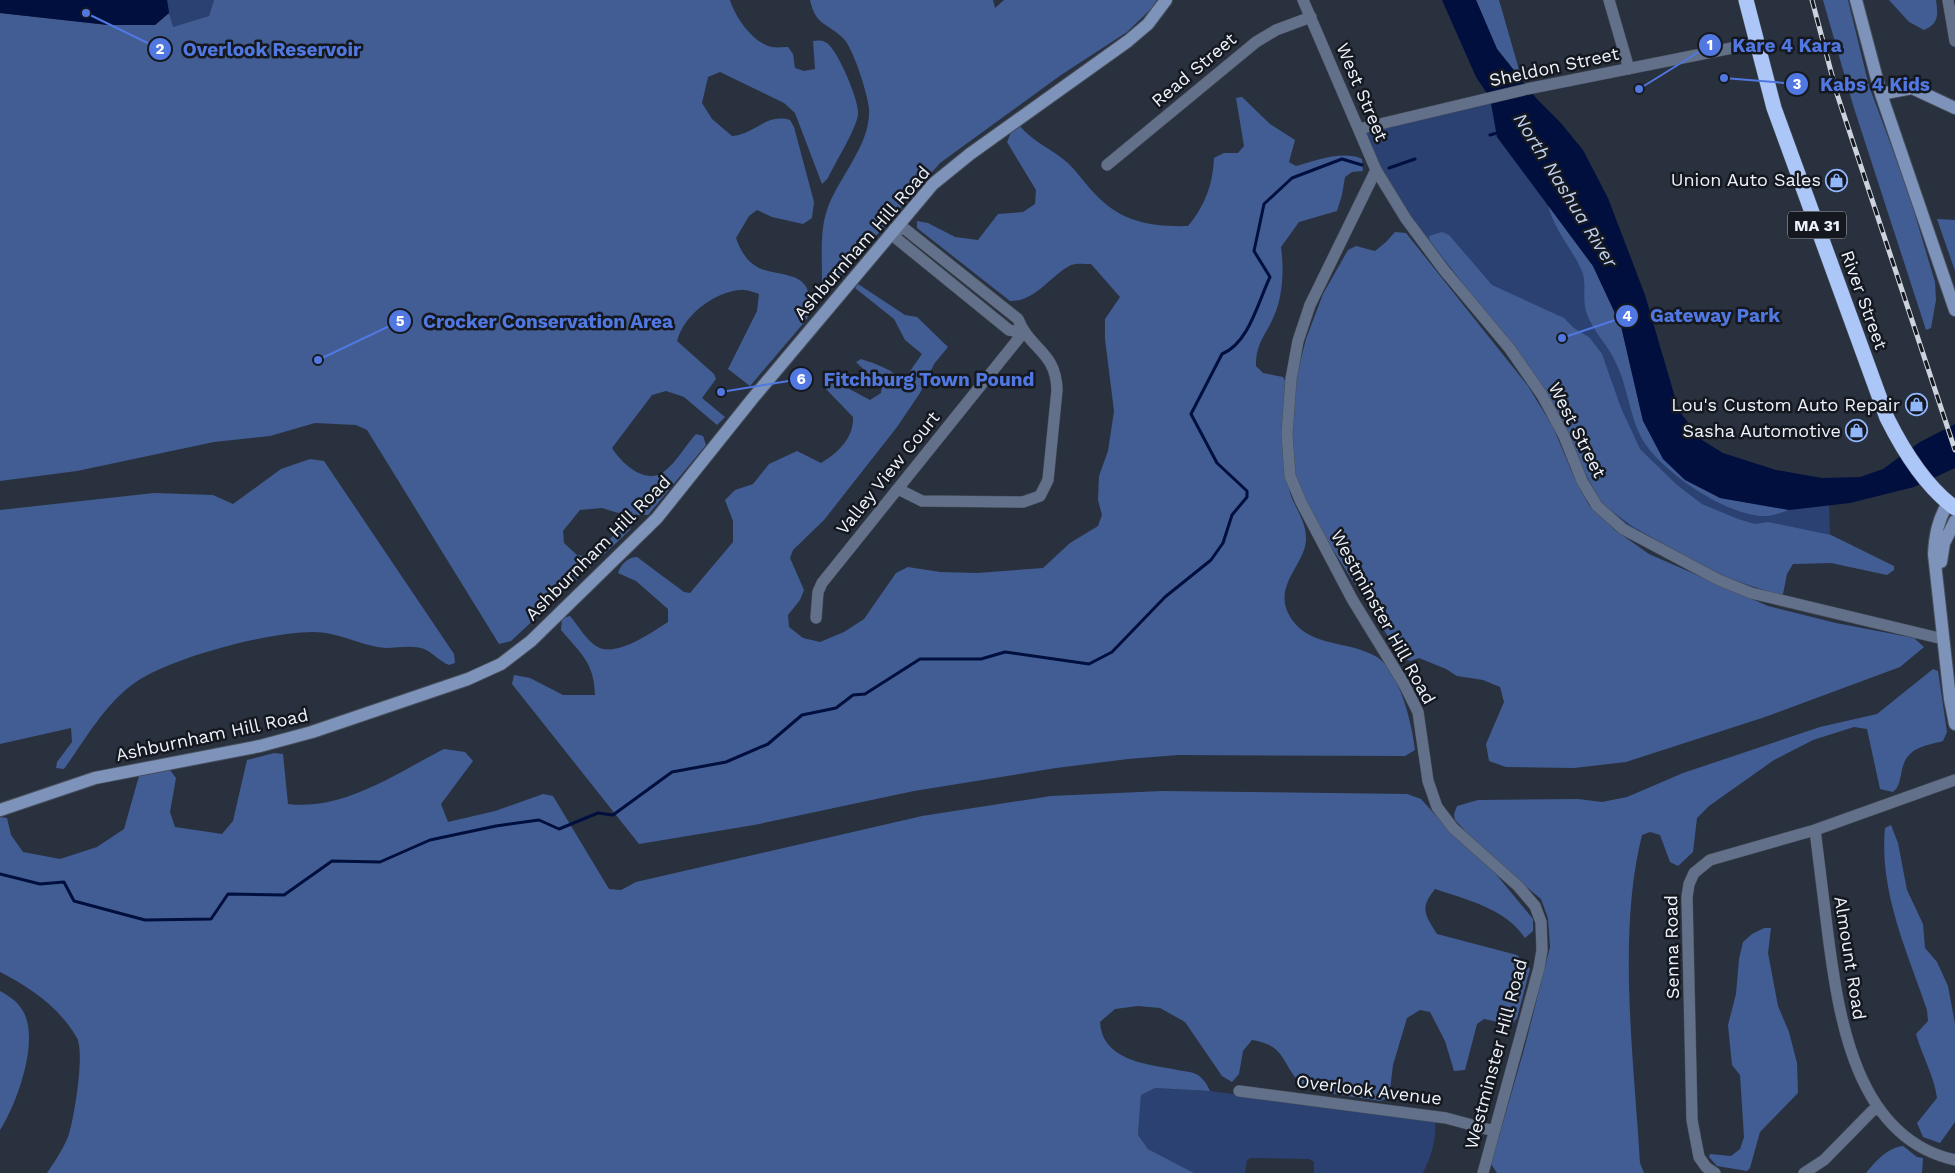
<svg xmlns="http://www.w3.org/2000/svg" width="1955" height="1173" viewBox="0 0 1955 1173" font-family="'Work Sans',sans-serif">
	<rect width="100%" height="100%" fill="#29313f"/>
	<!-- green -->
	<path fill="#2a4172" d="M167,0H214L209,16L172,28Z
		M1490,98L1498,137L1593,266L1643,421L1789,510L1829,505L1831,563L1766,564L1751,593L1623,529L1597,506L1542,395L1406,219L1359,129Z
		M1155,1088L1210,1091L1435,1120C1437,1140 1431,1156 1423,1173H1314V1162L1309,1159L1251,1158L1247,1160L1245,1173H1194L1148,1149L1138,1135L1141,1094Z"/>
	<!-- forest -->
	<path fill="#425d93" d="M214,0H730C735,17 753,43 772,47C777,48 783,47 788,47L793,54L795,68L804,71L815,69L813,41C819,40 825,40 830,46C840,57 859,100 858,114C857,128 835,163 828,178L822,184L795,113L784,103L720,72L708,77L702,103L712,119L732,136C755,134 766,113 790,120L794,127L814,202L812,218L803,224L772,217L757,210L749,216L736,238C740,250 747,262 759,268C776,276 806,271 809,296C810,305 810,311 807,319L750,386L728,369L757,311L759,294C753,292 746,289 740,290C714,292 684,315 677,341L714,374L716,379L702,398L725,417L717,425L684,397L666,391L652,395L612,448C622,464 647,487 666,470C677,461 686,445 696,434L703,436L706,445L648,515H625L602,508L580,510L563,531L564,543L577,555L590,557L624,526L631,525L630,530L511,641L499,644L367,430L356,425L315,423L270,436L214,442L77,471L0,481V13L108,25H155L169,13L173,27L209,16Z
		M810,0H993L995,8L1004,0H1157L1151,9L1127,32L1061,75L940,163L826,293L822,288V278C822,256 820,230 827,210C838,177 871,145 869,109C868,95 853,47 843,38C826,22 816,26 810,0Z
		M1476,0H1499L1522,80L1497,49Z
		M1823,0H1848L1869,86L1907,188L1935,282L1936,300L1931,328L1926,330L1853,105Z
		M1889,0H1936C1938,15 1939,24 1924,30L1909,22Z
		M1242,97L1270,124L1295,140L1289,162L1296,166C1316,161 1342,150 1362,159L1363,171L1352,172L1345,177L1342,195L1337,211L1299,222L1281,247C1284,269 1283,296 1274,316C1265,337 1256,342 1256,366L1263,373L1283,377L1285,381C1284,417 1282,452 1289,488C1292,505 1306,519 1306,538C1307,562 1274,584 1288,613C1306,649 1347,639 1377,657C1400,672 1412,724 1415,750L1405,756L1178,755L1128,759L1056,768L914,791L754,825L639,844L512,684L514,675L530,678L563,695H595C594,662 581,654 561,630L562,618L570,616C578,625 586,640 596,646C615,659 652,632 668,622V609L636,581L618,573C621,564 628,557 637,557L684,592L690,593L733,542V521L725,500L735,490L753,484L769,464L797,451L821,463C838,453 854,438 853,417L826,389L828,382L838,383L870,400L881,393L882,387L856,362L861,359C876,364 892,369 903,381L922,354L905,340L894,319L855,288L858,284L905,315L917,317L948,347L934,364L920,393L897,427L824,520L793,550L790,558L804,590L800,600L788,615L789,627L803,638L820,642L844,632L864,619L896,573L908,567L940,572L977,573L1043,568L1070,543L1098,526L1102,515L1098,500L1099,476L1108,451L1114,411L1105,339V319L1120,297L1091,264C1085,264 1077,263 1071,265C1051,275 1035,302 1010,301L917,228V221L928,223L955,237L978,240L998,214L1023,212L1035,204L1036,190L1007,142L1012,130L1020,126C1032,141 1048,147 1063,159C1077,170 1086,186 1099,198C1124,223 1155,227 1188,226C1205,206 1213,184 1214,158L1224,153H1238L1244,146L1236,98Z
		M1548,205L1593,266L1621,326L1643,421L1720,498L1789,510C1782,512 1774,516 1767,516C1728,518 1656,469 1640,435C1629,412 1627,385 1616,363C1609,346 1593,332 1587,314C1581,299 1588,283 1581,269C1571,247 1554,230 1548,205Z
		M1937,219L1955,220V271Z
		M1395,232L1406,233L1528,386L1553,427L1574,477L1589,505L1615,530L1649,554L1768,606L1836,623L1914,638L1924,647L1900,667L1765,717L1626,762L1574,768L1506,767L1489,761L1486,744L1504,702L1500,687L1483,680L1457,676L1446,669L1419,658L1410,661L1401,657L1316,523L1299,489L1293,464L1292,416L1296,378L1306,339L1323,294L1348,250L1356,246L1375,251L1386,242Z
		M1442,232L1449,235L1492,285L1564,318L1574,328L1590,338L1602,354L1621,408L1640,449L1677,485L1702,504L1738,519L1755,524L1768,522L1831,535L1894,566V570L1887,575L1831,563L1793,564L1787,574L1783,594L1777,595L1726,577L1681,554L1632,526L1601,503L1533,374L1430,241L1429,236Z
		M310,459L324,461L454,654L455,663L449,665C441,662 435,655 428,651C416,644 399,648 386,648C361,646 339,632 313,632C268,632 173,657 136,682C106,702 85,740 64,769L56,768L57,762L72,742L71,728L0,744V510L154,493L213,495L233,504L281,469Z
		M1933,669L1938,671L1947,732L1943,741C1920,747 1905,748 1901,775C1899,782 1899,787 1893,792L1880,789L1867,729L1854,727L1813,740L1774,760L1709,806L1697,818L1693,852L1678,866L1670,862L1660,835L1650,832L1642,835C1617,934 1634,1060 1640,1163L1644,1173H1497L1491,1164L1525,1046L1550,947L1548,918L1541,899L1484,851L1455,820L1454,814L1457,806L1478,800L1578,799L1602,802L1627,797L1683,773L1820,727L1877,714Z
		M444,749L465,752L473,761L441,804L448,822L495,811L543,794L553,796L609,889L621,890L636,882L922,816L1051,796L1162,791L1407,794L1421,799L1449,830L1495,873L1533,919V931L1525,938C1505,908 1467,900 1435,889C1420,908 1424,914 1437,934L1517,955L1530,969L1517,1018L1512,1025L1484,1019L1477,1024L1465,1070L1454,1071L1445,1041L1430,1012L1420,1010L1407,1018L1393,1065L1389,1098L1380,1101C1366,1098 1314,1093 1305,1086C1280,1068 1290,1046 1252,1040L1243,1051L1239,1074L1232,1082L1222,1076L1185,1022L1160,1008L1138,1006L1115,1009L1100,1022C1102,1059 1143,1064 1173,1069C1180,1071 1190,1071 1196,1074C1203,1078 1207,1084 1210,1091L1155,1088L1141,1095L1138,1135L1148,1149L1194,1173H47C54,1163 63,1149 68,1137C74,1120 85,1053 77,1038C60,1008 30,987 0,972V817L7,818L11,835L23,852L60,859L97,847L124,829L139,776L170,770L176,778L170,812L175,827L222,834L233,821L247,760L274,753L283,754L288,804C343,811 397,773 444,749Z
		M1891,825L1898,843L1907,890L1923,924L1925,948L1937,962L1948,986L1955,1024V1122L1940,1143L1923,1137L1917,1123L1937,1098C1934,1075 1922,1056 1916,1034L1928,1021L1927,1010C1907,951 1879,892 1885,828Z
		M1764,928H1771L1768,953L1778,1006L1789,1032L1797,1063L1798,1093L1760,1132L1750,1168L1747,1171L1717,1166L1709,1157L1710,1154L1731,1156L1740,1149L1744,1137L1740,1075L1732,1065L1728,1025L1736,994L1739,959L1743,942L1752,934Z
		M0,991C7,995 17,1001 21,1008C42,1036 17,1104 0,1130Z
		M1903,1146L1917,1157L1923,1158L1922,1173H1866C1876,1161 1887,1148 1903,1146Z"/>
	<!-- water -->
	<path fill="#010f3f" d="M0,0H167L169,13L155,25H108L0,13Z
		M1442,0H1476L1497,49L1536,98L1560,122L1583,150L1608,198L1645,295L1679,411L1702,440L1723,453L1776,470L1822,478L1860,477L1883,469L1920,442L1955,424V468L1914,487L1850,503L1789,510L1720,498L1685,480L1663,459L1643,421L1621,326L1593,266L1497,137L1490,98L1476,77Z"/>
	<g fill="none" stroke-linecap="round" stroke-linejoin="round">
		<!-- stream -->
		<path stroke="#010f3f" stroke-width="3" d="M1490,135L1497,133
			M1389,168L1415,159
			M0,874L40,884L64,882L74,901L145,920L211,919L228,894L284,895L332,861L380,862L430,840L496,826L539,820L559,829L598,813L613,815L672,772L726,762L768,744L802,715L836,708L853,695L865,694L920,659H981L1005,652L1089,664L1112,652L1165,597L1211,560L1223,543L1232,515L1247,497V491L1217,463L1191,414L1222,354C1249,343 1258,302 1270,277L1254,251L1264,204L1292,178L1342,159L1362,165"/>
		<defs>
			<path id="street" d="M1303,0L1376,170L1406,219L1444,270L1510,349L1542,395L1564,436L1582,481L1597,506L1623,529L1719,580L1751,593L1943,639
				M1609,0L1629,69
				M1948,0L1955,41
				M1359,129L1527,89L1757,43
				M1107,165L1256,42L1276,30L1311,17
				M1376,170L1310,305L1298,341L1291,379L1287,434L1290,476L1301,502L1352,599L1404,684L1418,712L1428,781L1437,807L1453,828L1518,886L1535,906L1541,922L1542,950L1539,968L1483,1173
				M898,489L922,501L1023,502L1040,496L1048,480L1057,390C1056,351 1030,350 1018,319L905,229H894L897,239L1009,330L1023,333
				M816,618L818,592L822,583L1023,333
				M1815,830C1819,865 1824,900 1828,935C1839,1019 1856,1138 1955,1160
				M1239,1091L1446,1118L1494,1131
				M1715,1173L1706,1167L1699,1157L1692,1120L1687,897L1689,884L1694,873L1710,860L1815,830L1955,780
				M1804,1173L1824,1160L1877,1106"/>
			<path id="secondary" d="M1856,0L1881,94L1955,310
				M1881,94L1912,88L1955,108
				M1948,503C1938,520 1935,535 1934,554L1950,699L1955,724
				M1941,562L1944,543L1955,521
				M0,810L95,778L260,746L312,732L468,679L501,664L531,641L657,518L753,398L933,184L970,154L1128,41L1148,24L1166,0"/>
			<path id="highway" d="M1746,0L1774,108L1887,418C1903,450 1926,487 1955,508"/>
		</defs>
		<!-- street casing -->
		<use href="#street" stroke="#48505d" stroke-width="12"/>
		<!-- secondary casing -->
		<use href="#secondary" stroke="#48505d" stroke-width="14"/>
		<!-- highway casing -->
		<use href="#highway" stroke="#48505d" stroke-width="16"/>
		<!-- street -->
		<use href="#street" stroke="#627089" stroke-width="11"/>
		<!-- secondary -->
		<use href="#secondary" stroke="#7e93ba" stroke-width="12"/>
		<!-- highway -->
		<use href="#highway" stroke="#acc6f7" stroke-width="15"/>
		<defs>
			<path id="rail" d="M1812,0L1837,94L1955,450"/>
		</defs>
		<!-- rail casing -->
		<use href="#rail" stroke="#ccd3dd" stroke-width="5"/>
		<!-- rail -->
		<use href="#rail" stroke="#15191f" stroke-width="3" stroke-dasharray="9" stroke-linecap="butt"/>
	</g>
	<!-- icons -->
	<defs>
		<symbol id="shop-ring" viewBox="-11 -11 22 22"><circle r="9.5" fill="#15191f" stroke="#93b7fd" stroke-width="1.5"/><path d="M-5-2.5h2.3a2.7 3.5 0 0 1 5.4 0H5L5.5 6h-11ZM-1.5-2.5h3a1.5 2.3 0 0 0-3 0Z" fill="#93b7fd"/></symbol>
	</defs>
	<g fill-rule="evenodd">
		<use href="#shop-ring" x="1824" y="168" width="25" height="25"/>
		<use href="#shop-ring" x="1904" y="392" width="25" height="25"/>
		<use href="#shop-ring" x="1844" y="418" width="25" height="25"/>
	</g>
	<g text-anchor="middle" stroke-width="5" stroke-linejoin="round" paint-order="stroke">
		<!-- shield labels -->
		<rect fill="#15191f" stroke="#acb1ba" stroke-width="1" x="1788" y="211.5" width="58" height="27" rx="4"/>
		<g font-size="16" font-weight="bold" fill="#ecf2fc">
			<text x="1817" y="231">MA 31</text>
		</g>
		<!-- street labels -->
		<g font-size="18" fill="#ecf2fc" stroke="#15191f">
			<text transform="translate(1554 67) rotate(-12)" y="6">Sheldon Street</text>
			<text transform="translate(1194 70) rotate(-40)" y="6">Read Street</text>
			<text transform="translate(1362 92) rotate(67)" y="6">West Street</text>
			<text transform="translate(862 243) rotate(-49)" y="6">Ashburnham Hill Road</text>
			<text transform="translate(1864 300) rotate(70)" y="6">River Street</text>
			<text transform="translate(1577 430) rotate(63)" y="6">West Street</text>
			<text transform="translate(888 473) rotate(-51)" y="6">Valley View Court</text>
			<text transform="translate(598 548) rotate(-45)" y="6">Ashburnham Hill Road</text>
			<text transform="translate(1383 617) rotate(61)" y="6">Westminster Hill Road</text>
			<text transform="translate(212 735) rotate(-12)" y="6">Ashburnham Hill Road</text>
			<text transform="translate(1672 947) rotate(-91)" y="6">Senna Road</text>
			<text transform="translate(1850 958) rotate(81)" y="6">Almount Road</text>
			<text transform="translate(1496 1054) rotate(-75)" y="6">Westminster Hill Road</text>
			<text transform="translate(1369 1090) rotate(7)" y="6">Overlook Avenue</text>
		</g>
		<!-- poi labels -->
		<g font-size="18" fill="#ecf2fc" stroke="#15191f" text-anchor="end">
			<text x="1821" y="186">Union Auto Sales</text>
			<text x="1900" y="411">Lou's Custom Auto Repair</text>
			<text x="1841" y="437">Sasha Automotive</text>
		</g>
		<!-- water labels -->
		<g font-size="19" font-style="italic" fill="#becff0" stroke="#15191f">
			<text transform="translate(1566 190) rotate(58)" y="7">North Nashua River</text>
		</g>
	</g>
	<!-- callouts -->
	<path fill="none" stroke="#5177e1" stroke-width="2" d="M1639 89L1710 45M86 13L160 49M1724 78L1797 84M1562 338L1627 316M318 360L400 321M721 392L801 379"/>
	<g fill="#5177e1" stroke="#15191f" stroke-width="2">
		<circle cx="1639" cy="89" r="5"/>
		<circle cx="86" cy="13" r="5"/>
		<circle cx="1724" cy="78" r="5"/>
		<circle cx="1562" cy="338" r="5"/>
		<circle cx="318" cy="360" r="5"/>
		<circle cx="721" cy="392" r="5"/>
		<circle cx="1710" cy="45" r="12"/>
		<circle cx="160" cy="49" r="12"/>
		<circle cx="1797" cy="84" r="12"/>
		<circle cx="1627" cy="316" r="12"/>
		<circle cx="400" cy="321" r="12"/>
		<circle cx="801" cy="379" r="12"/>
	</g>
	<g font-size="15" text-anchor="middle" font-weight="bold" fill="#fff">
		<text x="1710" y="50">1</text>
		<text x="160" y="54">2</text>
		<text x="1797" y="89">3</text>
		<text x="1627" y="321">4</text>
		<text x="400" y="326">5</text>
		<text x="801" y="384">6</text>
	</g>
	<g font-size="19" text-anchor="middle" font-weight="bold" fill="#5177e1" stroke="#15191f" stroke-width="5" stroke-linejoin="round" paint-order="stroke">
		<text x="1787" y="52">Kare 4 Kara</text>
		<text x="272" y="56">Overlook Reservoir</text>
		<text x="1875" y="91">Kabs 4 Kids</text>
		<text x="1715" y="322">Gateway Park</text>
		<text x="548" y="328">Crocker Conservation Area</text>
		<text x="929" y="386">Fitchburg Town Pound</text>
	</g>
</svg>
